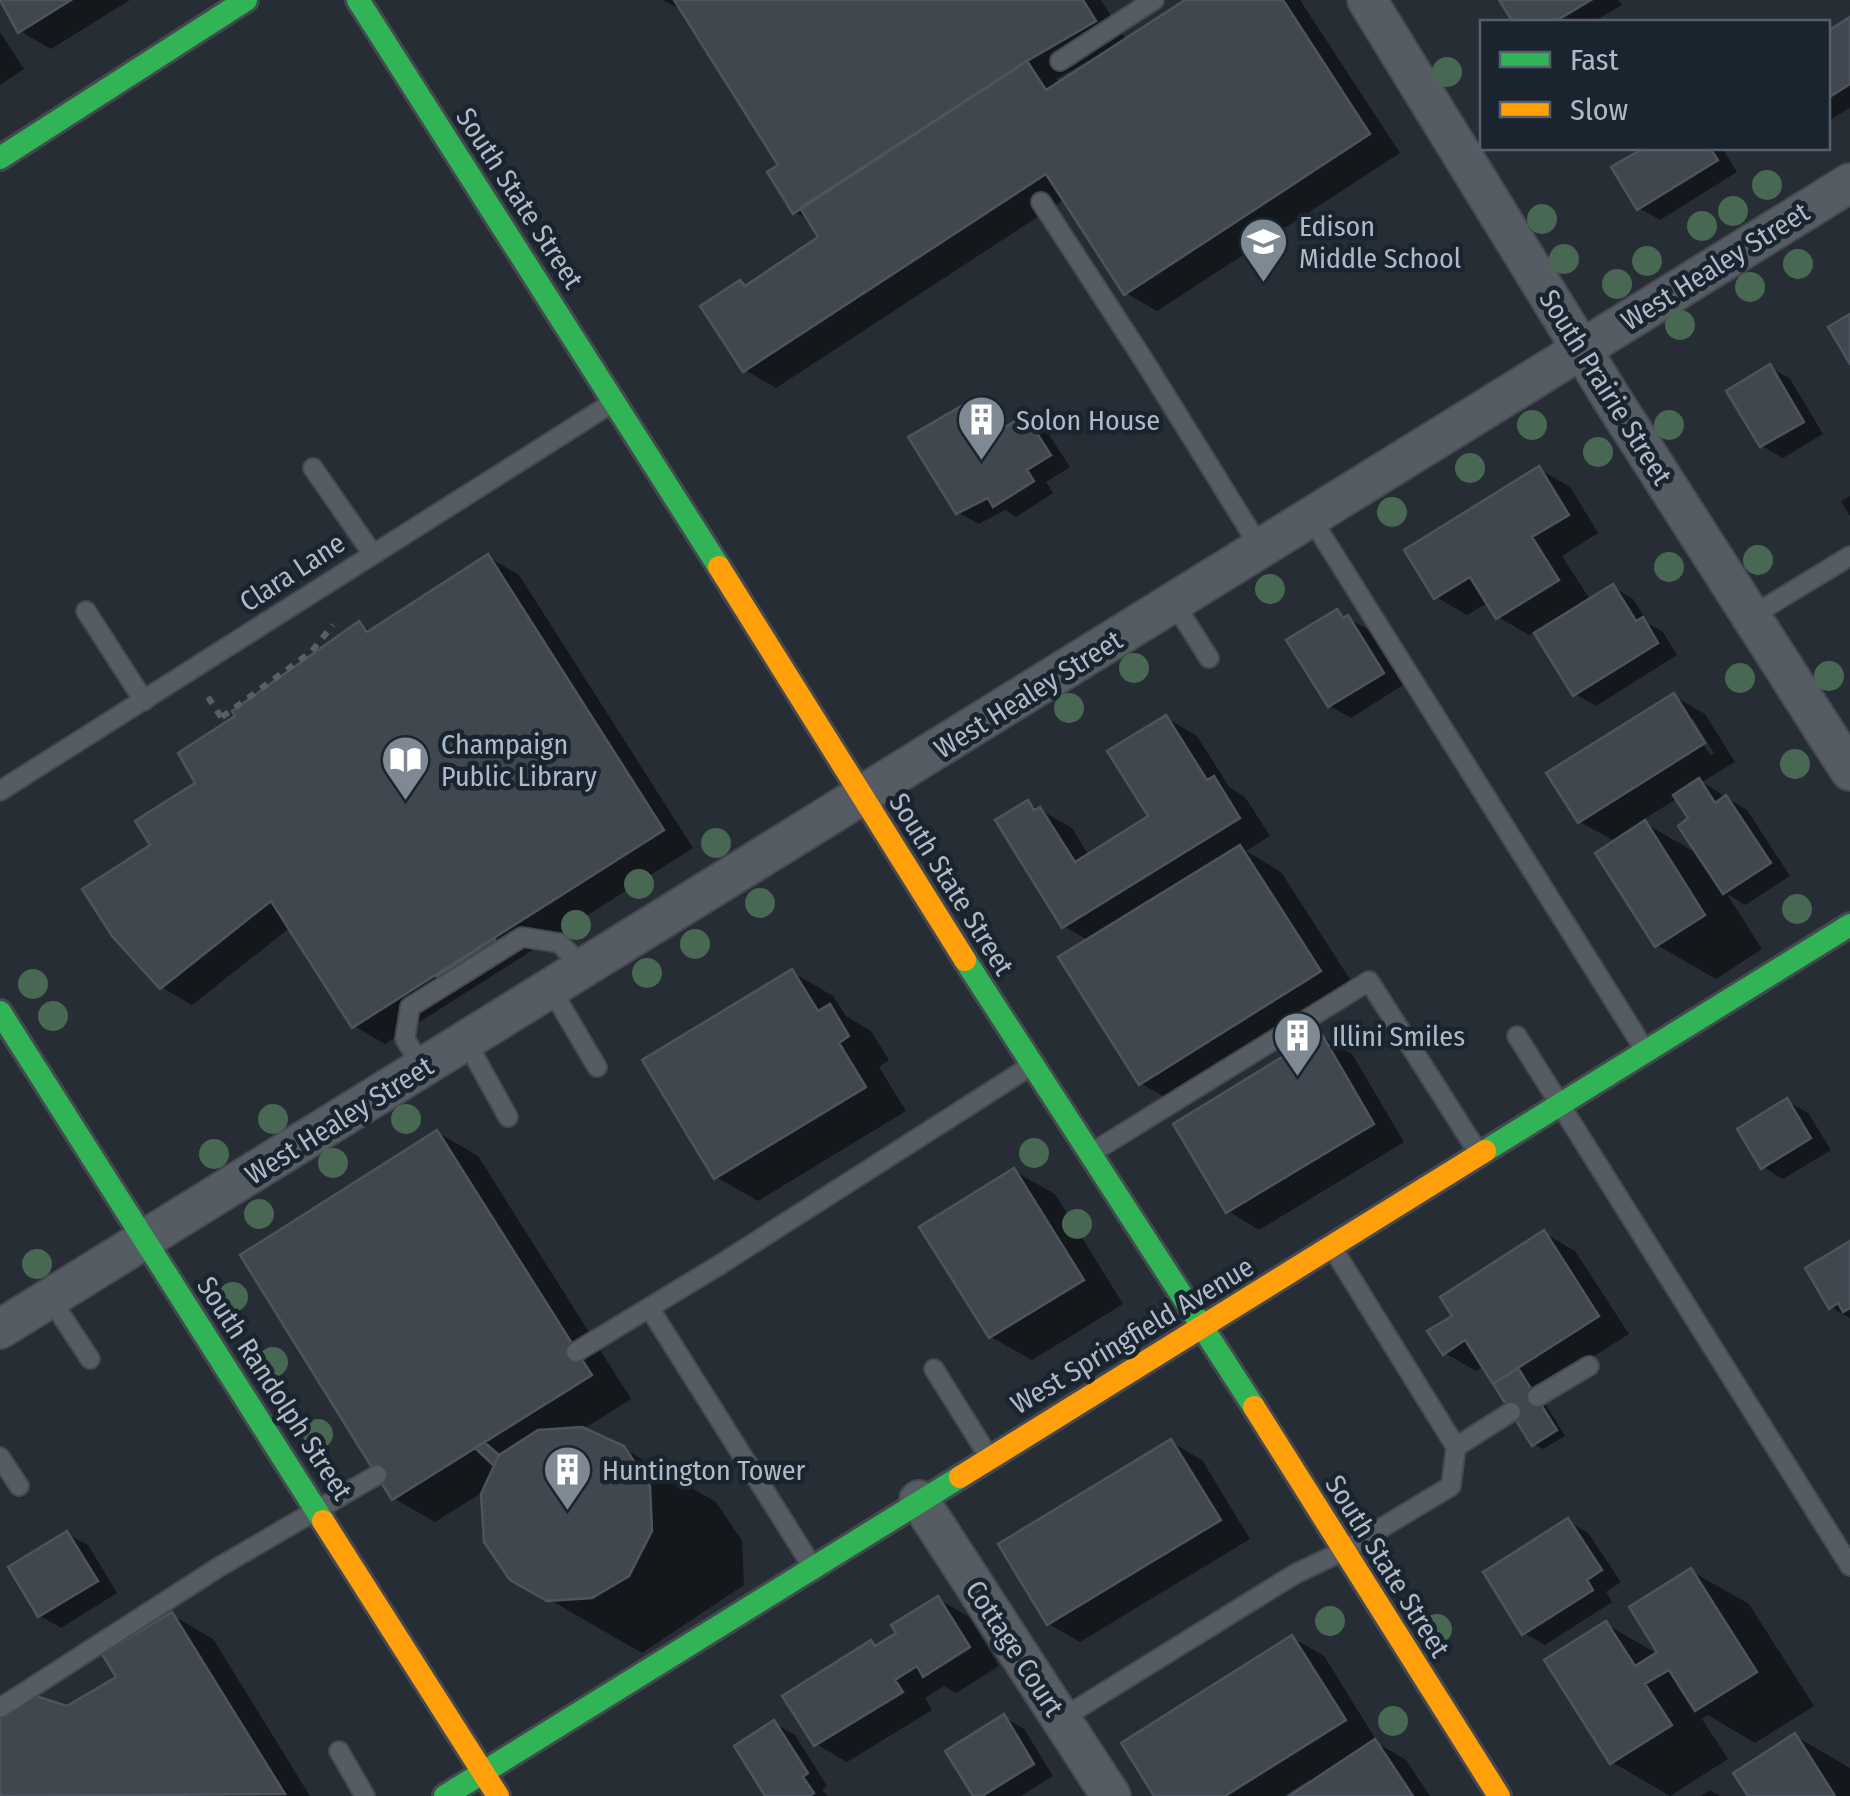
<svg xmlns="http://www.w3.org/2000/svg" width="1850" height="1796" viewBox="0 0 1850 1796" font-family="'Fira Sans Condensed',sans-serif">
	<rect width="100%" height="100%" fill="#262d35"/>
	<!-- shadow -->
	<path fill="#0007" fill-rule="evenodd" d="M0,0H130L51,49L20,31Z
		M663,0H1101L1127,41L1189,0H1300L1400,153L1157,311L1126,293L1065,199L776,388L745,370L741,283L748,287L822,238L811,221L795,212L781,166L685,12ZM1088,61L1090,65L1060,84L1056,79Z
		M1502,0H1618L1622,5L1593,22H1515Z
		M1850,20V108L1828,121V34Z
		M0,32L24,69L0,85Z
		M1648,148H1722L1737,172L1660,220L1639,208L1615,168Z
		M1770,367L1790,379L1823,434L1783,458L1762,446Z
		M977,400L997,412L1007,429L1025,418L1046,430L1070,467L1046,482L1053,493L1016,517L1005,510L979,524L958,512Z
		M1539,469L1570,487L1598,533L1562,556L1591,601L1613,587L1633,599L1649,624L1663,632L1677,655L1596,706L1575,694L1536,631L1529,635L1498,617L1489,602L1467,615L1436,597Z
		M1850,496V516L1841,501Z
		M488,557L519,575L693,848L385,1044L354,1026L291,927L192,1005L161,987L153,846L199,784L239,717L359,624L372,631Z
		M1337,612L1369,630L1403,685L1351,718L1330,706Z
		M1674,696L1705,714L1735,762L1702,782L1720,793L1724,800L1727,798L1747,810L1790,876L1745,905L1727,894L1762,949L1716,979L1657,945L1616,842L1580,822ZM1687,719H1693L1714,753L1710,755ZM1678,798L1692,819L1700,855L1641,821Z
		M1166,718L1197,736L1229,787L1245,797L1270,836L1246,851L1281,872L1360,995L1182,1107L1140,1083L1089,941L1064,926L1028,803L1072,828L1089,856L1151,817Z
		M792,972L833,996L846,1016L871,1031L889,1060L879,1067L906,1111L758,1201L716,1177Z
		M1321,1036L1352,1054L1404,1142L1259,1230L1228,1211Z
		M1787,1101L1808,1113L1831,1150L1783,1179L1763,1167Z
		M437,1132L478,1156L631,1399L582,1430L623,1448L716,1502L742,1541L744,1585L642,1653L512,1578L483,1492L435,1522L393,1498Z
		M1014,1171L1055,1194L1123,1304L1032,1360L991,1337L923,1227Z
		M1544,1233L1575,1251L1629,1334L1538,1392L1565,1436L1543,1449L1533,1444L1484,1366L1476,1371L1445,1353L1455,1317Z
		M1850,1244V1318L1831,1307Z
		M1171,1442L1202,1460L1250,1539L1080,1642L1049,1624Z
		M1568,1521L1588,1533L1621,1582L1606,1592L1612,1602L1545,1645L1524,1633Z
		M67,1534L88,1545L117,1593L61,1628L40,1616Z
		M1691,1571L1749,1604L1814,1706L1755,1743L1708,1715L1702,1719L1728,1759L1670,1796L1612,1762L1606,1624L1664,1658Z
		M938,1599L969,1617L999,1666L956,1693L944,1686L925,1698L932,1710L847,1762L816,1744L871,1643L878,1647L899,1634Z
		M172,1615L213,1639L310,1796H0V1720L68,1709L119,1678Z
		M1293,1638L1324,1656L1375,1738L1372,1740L1406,1760L1430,1796H1293L1311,1784L1309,1780L1284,1796H1157Z
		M1004,1717L1024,1729L1053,1776L1021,1796H976Z
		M774,1723L795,1735L827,1786L822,1790L827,1796H768Z
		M1795,1736L1850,1768V1796H1751Z
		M1710,1790L1720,1796H1701Z"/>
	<!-- building -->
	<path fill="#41474e" stroke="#4d545d" stroke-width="2.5" d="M0,0H71L18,33Z
		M674,0H1083L1096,21L1027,61L793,214L767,172L778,165Z
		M1185,0H1283L1370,134L1124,295L1046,174L743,372L700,306L740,280L745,286L818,237L800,208L1027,61L1046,90Z
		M1499,0H1591L1554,22H1513Z
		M1850,17V84L1828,98V31Z
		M1644,148H1710L1718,160L1637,210L1611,167Z
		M1850,314V364L1828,327Z
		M1770,364L1804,422L1760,447L1726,391Z
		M977,397L997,432L1025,415L1051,455L1027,470L1034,481L993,507L988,498L956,514L908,437Z
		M1539,466L1569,515L1532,537L1559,580L1496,619L1470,577L1434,599L1404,550Z
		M488,554L664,830L352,1028L271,901L160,989L112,936L82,889L150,845L135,821L195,783L178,753L235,716L232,711L359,621L367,632Z
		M1613,584L1636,621L1643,617L1658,643L1573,696L1534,633Z
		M1337,609L1343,618L1348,615L1384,673L1328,707L1286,640Z
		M1674,693L1705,743L1578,823L1546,773Z
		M1166,715L1207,780L1214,776L1240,818L1062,928L995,820L1028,800L1034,810L1040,807L1075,862L1148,816L1107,751Z
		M1699,778L1715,803L1726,795L1771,863L1723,894L1678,826L1688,818L1673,795Z
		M1645,820L1705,915L1655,947L1595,853Z
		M1240,845L1321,971L1139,1085L1058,957Z
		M494,938L500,947L443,984L437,976Z
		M792,969L818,1011L830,1004L849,1036L839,1043L866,1087L714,1179L642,1060Z
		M1321,1033L1374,1124L1226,1213L1173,1124Z
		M1787,1098L1811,1138L1761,1169L1737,1129Z
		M437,1130L592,1375L392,1500L240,1255Z
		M1014,1168L1084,1280L989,1338L919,1227Z
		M1544,1230L1599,1316L1493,1384L1465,1340L1443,1355L1427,1331L1452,1316L1440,1297Z
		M1850,1241V1308L1843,1312L1838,1303L1829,1309L1805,1268Z
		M1518,1368L1557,1430L1532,1446L1493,1384Z
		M582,1427L624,1446L650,1486L652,1531L629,1576L592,1598L547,1601L510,1580L484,1542L481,1494L499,1455L538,1430Z
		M1171,1439L1221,1520L1047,1625L998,1544Z
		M484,1442L499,1455L494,1466L475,1448Z
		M1568,1518L1602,1570L1587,1580L1593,1590L1522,1635L1483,1572Z
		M67,1531L98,1581L38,1617L8,1567Z
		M1691,1568L1757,1672L1695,1711L1669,1670L1645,1684L1672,1725L1610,1764L1544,1660L1606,1621L1635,1666L1657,1652L1629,1607Z
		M938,1596L970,1647L923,1677L917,1666L895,1680L903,1692L814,1746L782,1696L871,1640L875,1646L896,1633L891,1625Z
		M172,1612L285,1794L0,1796V1717L36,1696L67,1706L116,1677L102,1654Z
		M1292,1635L1346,1720L1225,1796H1154L1121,1743Z
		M1004,1714L1034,1764L982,1796H973L945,1751Z
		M774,1720L808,1773L803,1777L814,1793L810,1796H765L734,1746Z
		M1795,1733L1835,1796H1748L1733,1773Z
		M1375,1739L1413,1796H1289Z"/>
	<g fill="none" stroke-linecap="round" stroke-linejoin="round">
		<defs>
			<path id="lane" d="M1060,61L1154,0
				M1041,202L1145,362L1261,549
				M313,468L372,553
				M1311,518L1643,1047
				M1174,603L1209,658
				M86,611L144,701
				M1750,617L1850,556
				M0,791L612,403
				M551,989L597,1067
				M1517,1036L1850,1566
				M466,1041L508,1117
				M423,1068L405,1039L410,1007L522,937L559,943L585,968
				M1093,1152L1369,981L1476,1149
				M50,1298L90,1359
				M650,1309L812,1566
				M576,1352L721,1264L1026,1069
				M934,1369L987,1454
				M1537,1397L1589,1366
				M1456,1447L1511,1412
				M0,1457L19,1486
				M0,1708L219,1567L377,1475
				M1061,1719L1295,1574L1343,1551L1451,1486L1456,1447L1335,1252
				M339,1751L365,1796"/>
			<path id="street" d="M1367,0L1612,399L1850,771
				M0,1329L1850,183
				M919,1500L1111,1796"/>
			<path id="fast" d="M358,0L719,567
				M0,158L246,0
				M965,960L1254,1407
				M0,1012L323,1521
				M1485,1151L1850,925
				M445,1796L960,1477"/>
			<path id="slow" d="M719,567L965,960
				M1254,1407L1499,1796
				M960,1477L1485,1151
				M323,1521L498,1796"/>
		</defs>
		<!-- lane casing -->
		<use href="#lane" stroke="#44494f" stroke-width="22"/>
		<!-- street casing -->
		<use href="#street" stroke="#44494f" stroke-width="42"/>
		<!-- fast casing -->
		<use href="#fast" stroke="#44494f" stroke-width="28"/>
		<!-- slow casing -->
		<use href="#slow" stroke="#44494f" stroke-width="28"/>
		<!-- path -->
		<path stroke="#586066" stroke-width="6" stroke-dasharray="8 8" stroke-linecap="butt" d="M208,697L225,723
			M222,717L311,652L333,625"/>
		<!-- lane -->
		<use href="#lane" stroke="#565c63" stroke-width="18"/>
		<!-- street -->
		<use href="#street" stroke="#565c63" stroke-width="38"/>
		<!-- fast -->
		<use href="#fast" stroke="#30b455" stroke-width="22"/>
		<!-- slow -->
		<use href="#slow" stroke="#ff9f0a" stroke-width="22"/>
	</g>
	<!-- trees -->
	<g fill="#486853">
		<circle cx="1447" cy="72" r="15"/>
		<circle cx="1767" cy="185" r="15"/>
		<circle cx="1733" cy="211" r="15"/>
		<circle cx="1542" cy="219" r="15"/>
		<circle cx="1702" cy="226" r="15"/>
		<circle cx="1564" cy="259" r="15"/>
		<circle cx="1647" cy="261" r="15"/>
		<circle cx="1798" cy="264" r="15"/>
		<circle cx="1617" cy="284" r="15"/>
		<circle cx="1750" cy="287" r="15"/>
		<circle cx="1680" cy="325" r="15"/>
		<circle cx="1532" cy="425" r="15"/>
		<circle cx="1669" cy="425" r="15"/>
		<circle cx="1598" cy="452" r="15"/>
		<circle cx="1470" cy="468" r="15"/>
		<circle cx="1392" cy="512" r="15"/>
		<circle cx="1758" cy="560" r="15"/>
		<circle cx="1669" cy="567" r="15"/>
		<circle cx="1270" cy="589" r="15"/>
		<circle cx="1134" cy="668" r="15"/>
		<circle cx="1829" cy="676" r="15"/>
		<circle cx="1740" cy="678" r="15"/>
		<circle cx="1069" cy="708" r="15"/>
		<circle cx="1795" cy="764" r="15"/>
		<circle cx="716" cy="843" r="15"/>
		<circle cx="639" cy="884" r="15"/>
		<circle cx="760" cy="903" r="15"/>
		<circle cx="1797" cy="909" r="15"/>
		<circle cx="576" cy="925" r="15"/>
		<circle cx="695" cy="944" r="15"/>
		<circle cx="647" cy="973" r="15"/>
		<circle cx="33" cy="984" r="15"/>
		<circle cx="53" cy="1016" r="15"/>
		<circle cx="273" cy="1119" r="15"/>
		<circle cx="406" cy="1119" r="15"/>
		<circle cx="1034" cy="1153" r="15"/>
		<circle cx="214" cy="1154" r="15"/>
		<circle cx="333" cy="1163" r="15"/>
		<circle cx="259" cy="1214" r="15"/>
		<circle cx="1077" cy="1224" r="15"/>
		<circle cx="37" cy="1264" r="15"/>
		<circle cx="233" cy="1297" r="15"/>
		<circle cx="273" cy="1362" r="15"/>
		<circle cx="318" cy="1434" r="15"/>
		<circle cx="1330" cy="1621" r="15"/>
		<circle cx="1437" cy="1629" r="15"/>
		<circle cx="1393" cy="1721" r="15"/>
	</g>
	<!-- icons -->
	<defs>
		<symbol id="school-pin" viewBox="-11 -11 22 30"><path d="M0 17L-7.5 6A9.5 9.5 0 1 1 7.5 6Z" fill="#7e8994" stroke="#19242f"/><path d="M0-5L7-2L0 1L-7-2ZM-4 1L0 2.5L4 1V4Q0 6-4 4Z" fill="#fff"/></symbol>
		<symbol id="building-pin" viewBox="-11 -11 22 30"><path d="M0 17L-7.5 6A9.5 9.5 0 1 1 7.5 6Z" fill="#7e8994" stroke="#19242f"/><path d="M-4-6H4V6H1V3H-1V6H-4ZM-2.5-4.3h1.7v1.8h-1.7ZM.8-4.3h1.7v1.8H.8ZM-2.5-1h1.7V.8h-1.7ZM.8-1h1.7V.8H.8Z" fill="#fff"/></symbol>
		<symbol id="library-pin" viewBox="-11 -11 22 30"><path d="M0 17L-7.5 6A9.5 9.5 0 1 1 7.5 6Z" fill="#7e8994" stroke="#19242f"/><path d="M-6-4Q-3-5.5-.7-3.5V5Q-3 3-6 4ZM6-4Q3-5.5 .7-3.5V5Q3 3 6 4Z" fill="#fff"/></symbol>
	</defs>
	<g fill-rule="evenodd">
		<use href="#school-pin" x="1236" y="214" width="55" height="75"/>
		<use href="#building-pin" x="954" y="392" width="55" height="75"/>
		<use href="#library-pin" x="378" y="732" width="55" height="75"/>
		<use href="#building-pin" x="1270" y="1008" width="55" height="75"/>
		<use href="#building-pin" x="540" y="1442" width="55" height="75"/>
	</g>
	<g text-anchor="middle" stroke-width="9" stroke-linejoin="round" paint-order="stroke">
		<!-- street labels -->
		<g font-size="28" fill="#aebac7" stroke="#19242f">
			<text transform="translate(520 198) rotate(57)" y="10">South State Street</text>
			<text transform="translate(1715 266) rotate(-32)" y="10">West Healey Street</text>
			<text transform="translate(1606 387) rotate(58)" y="10">South Prairie Street</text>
			<text transform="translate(292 572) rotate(-33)" y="10">Clara Lane</text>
			<text transform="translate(1028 694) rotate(-32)" y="10">West Healey Street</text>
			<text transform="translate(952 884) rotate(58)" y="10">South State Street</text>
			<text transform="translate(339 1120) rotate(-32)" y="10">West Healey Street</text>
			<text transform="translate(1132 1335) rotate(-31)" y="10">West Springfield Avenue</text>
			<text transform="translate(275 1388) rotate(57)" y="10">South Randolph Street</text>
			<text transform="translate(1388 1566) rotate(58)" y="10">South State Street</text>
			<text transform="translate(1015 1648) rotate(57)" y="10">Cottage Court</text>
		</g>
		<!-- poi labels -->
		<g font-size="28" fill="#aebac7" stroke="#19242f" text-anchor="start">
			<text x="1299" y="236">Edison<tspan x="1299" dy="32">Middle School</tspan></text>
			<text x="1016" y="430">Solon House</text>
			<text x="441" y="754">Champaign<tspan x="441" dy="32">Public Library</tspan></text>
			<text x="1332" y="1046">Illini Smiles</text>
			<text x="602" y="1480">Huntington Tower</text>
		</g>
	</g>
	<!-- legend -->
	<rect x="1480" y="20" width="350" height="130" fill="#19242f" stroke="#55606c" stroke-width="2.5"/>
	<rect x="1500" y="52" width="50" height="15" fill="#30b455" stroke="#55606c" stroke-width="2.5"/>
	<text x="1570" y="70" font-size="30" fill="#aebac7">Fast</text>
	<rect x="1500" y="102" width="50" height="15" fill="#ff9f0a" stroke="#55606c" stroke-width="2.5"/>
	<text x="1570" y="120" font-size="30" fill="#aebac7">Slow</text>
</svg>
